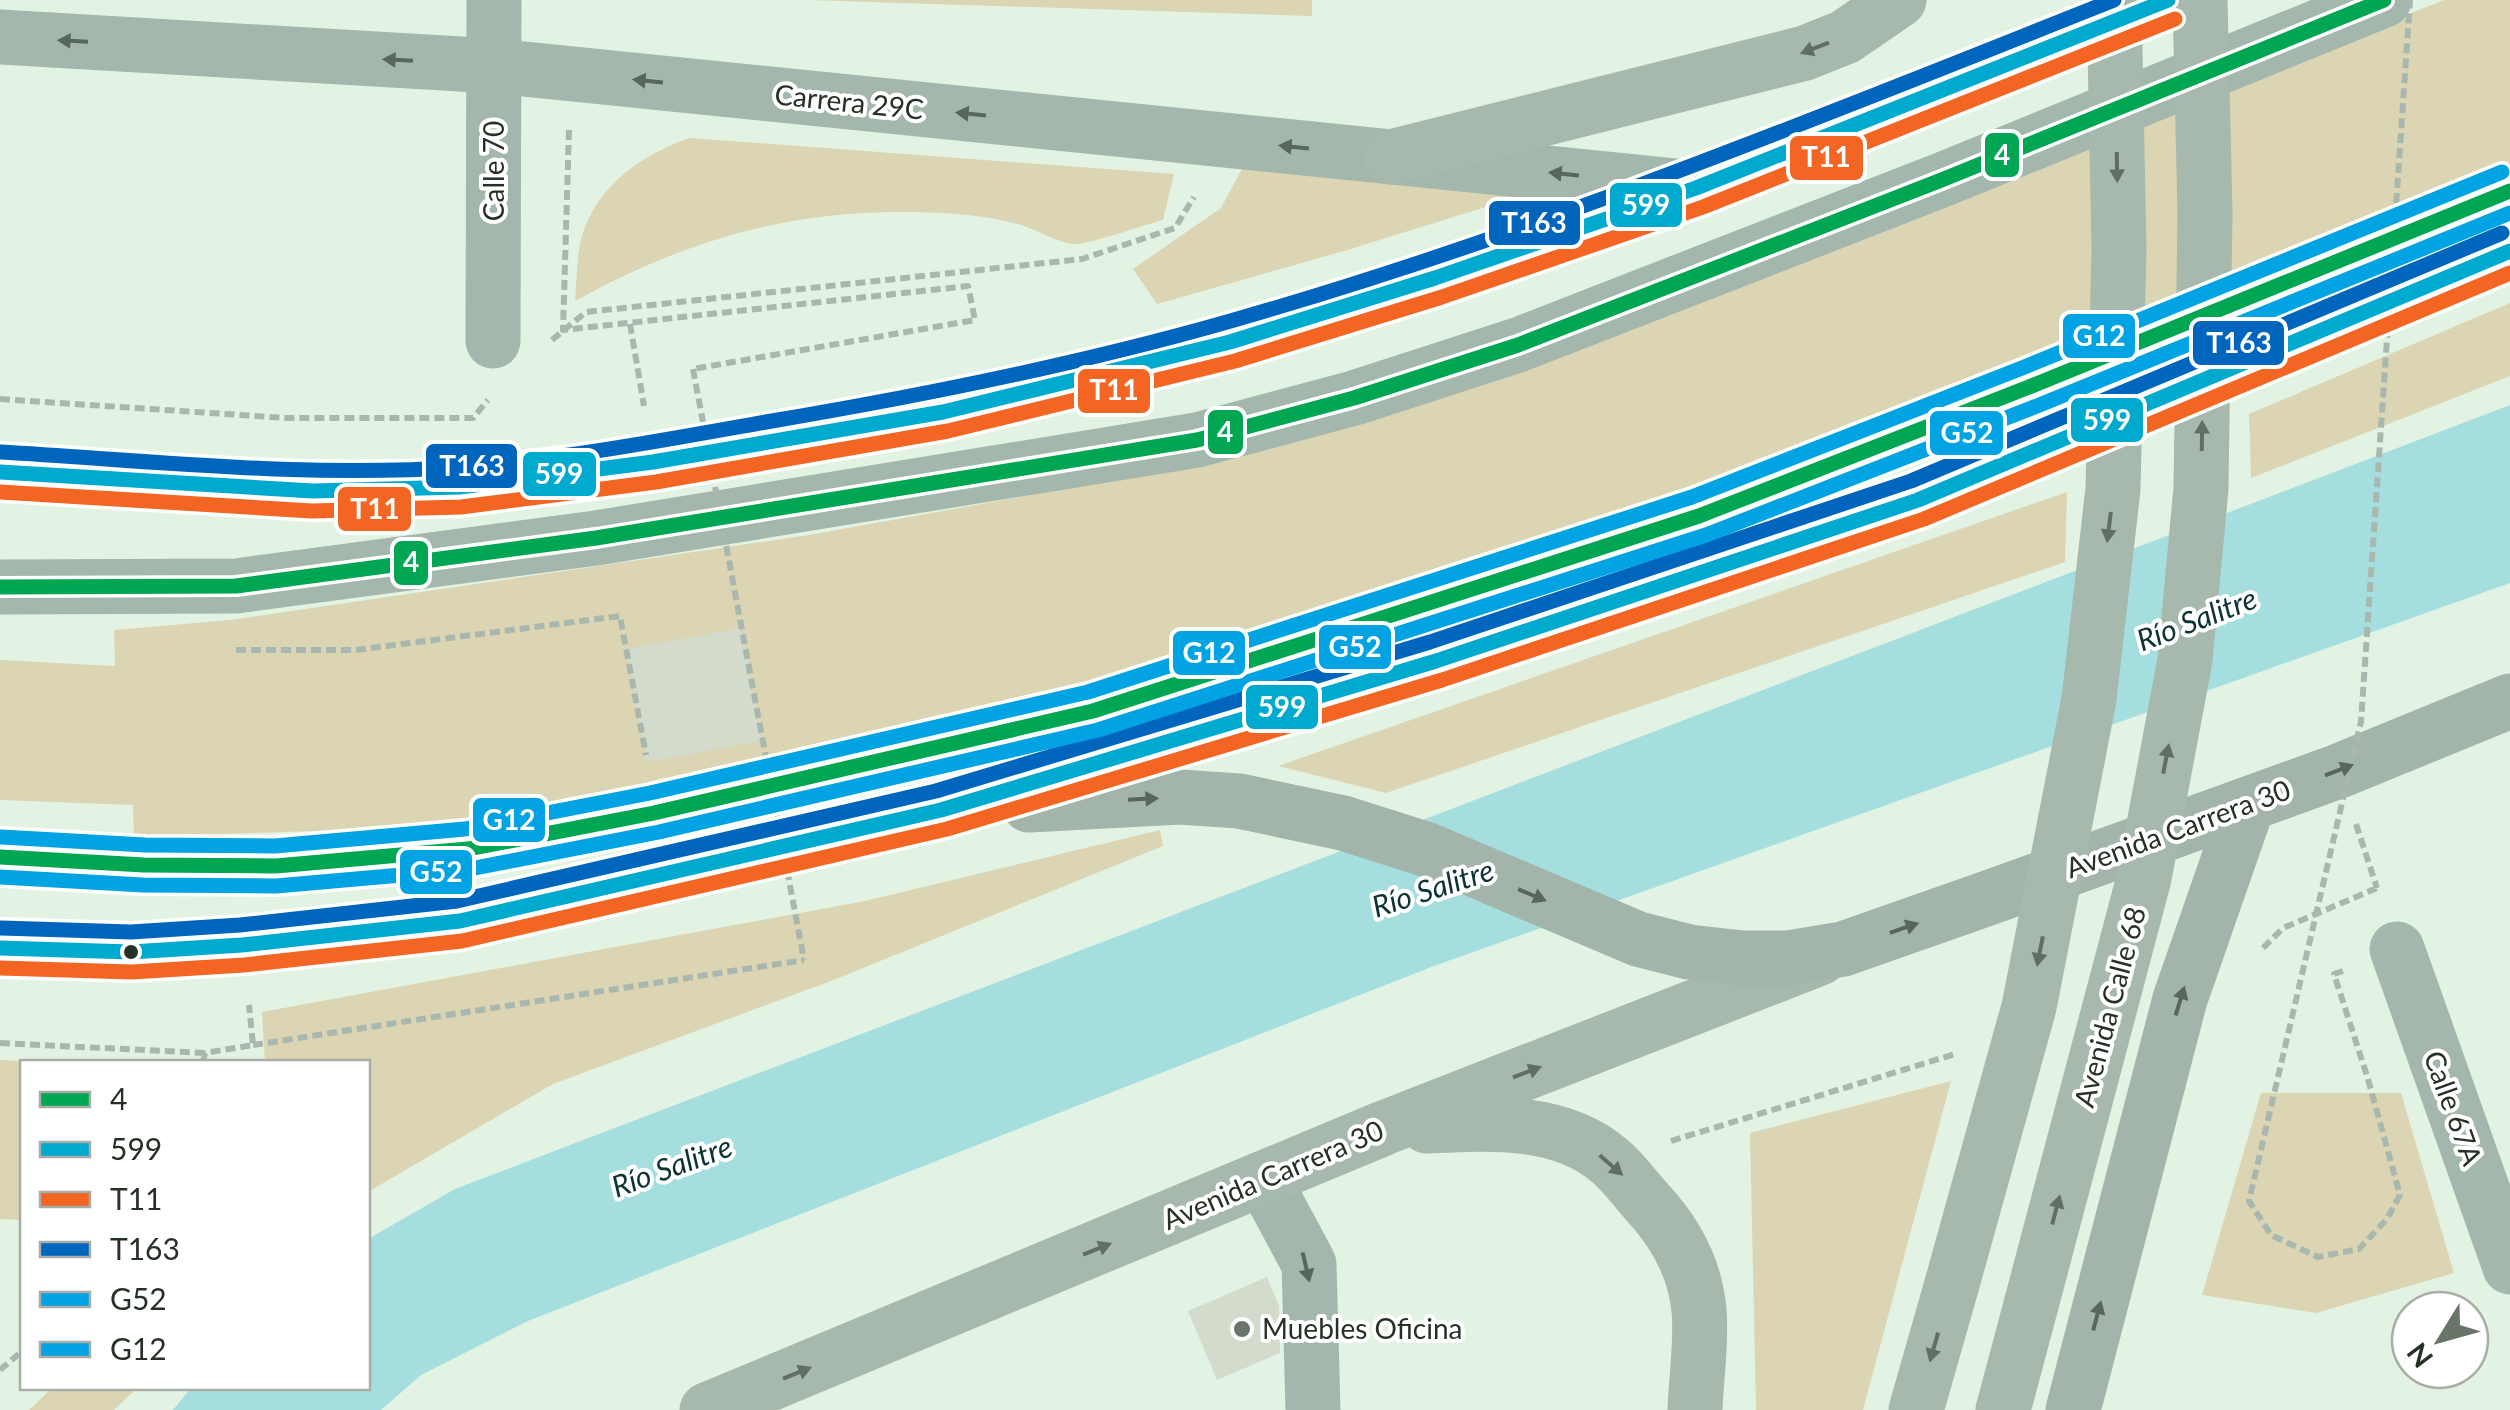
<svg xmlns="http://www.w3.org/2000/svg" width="2510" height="1410" viewBox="0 0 2510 1410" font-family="Lato,sans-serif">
	<rect width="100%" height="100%" fill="#e3f3e3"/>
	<!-- green -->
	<path fill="#dbd5b3" d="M808,0H1312V16Z
		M2444,0H2510V171L1929,406L1520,551L1055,697L666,786L466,826L134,837L133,805L0,800V660L115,666L114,630L230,620L809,535L1064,489L2012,172Z
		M690,138L1174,174L1163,220C1145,225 1090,244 1074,244C1059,243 1039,231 1024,226C1003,219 978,216 956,214C812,204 701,232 575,301C577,281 576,259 581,240C595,187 640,155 690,138Z
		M1244,165L1518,197L1344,251L1157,304L1133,269L1221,208Z
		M2510,303V376L2251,478L2249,414Z
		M2067,492L2065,562L1386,793L1278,766Z
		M1160,830L1163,846L831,981L553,1084L368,1192V1062H265L262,1012L865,901Z
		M0,1060L50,1062H22V1220L0,1219Z
		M1951,1081L1863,1410H1756L1750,1133Z
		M2261,1093H2401L2454,1273L2316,1313L2202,1295Z
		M52,1388H137L114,1410H29Z"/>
	<!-- water -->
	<path fill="#a5dedf" d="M2510,405V583L1434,966L528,1321L421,1375L381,1410H173L191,1388H368V1239L455,1189Z"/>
	<!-- building -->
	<path fill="#d2dbcc" d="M741,628L762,741L647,762L626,649Z
		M1267,1277L1279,1306L1280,1353L1217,1380L1188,1311Z"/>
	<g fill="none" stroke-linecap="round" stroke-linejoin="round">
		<!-- path -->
		<path stroke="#a9b8ae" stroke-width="6" stroke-dasharray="10 5" stroke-linecap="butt" d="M569,130L563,330L968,286L975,320L693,369
			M630,324L644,406
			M552,340L586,312L1082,259L1175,228L1194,197
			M0,399L286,418H473L488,400
			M236,650H356L620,616L646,755
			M2356,824L2377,888
			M2263,948L2283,928L2377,888
			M2343,971L2334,974L2368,1079
			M0,1043L205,1053
			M253,1045L804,960
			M203,1062L205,1053L253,1045L249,1005
			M1671,1141L1955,1054
			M0,1370L22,1351"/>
		<!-- minor -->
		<path stroke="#a4b7ac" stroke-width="55" d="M0,37L495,66L1696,188
			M493,341L494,0
			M0,587L236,586L596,538L1197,440L1354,398L1518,345L1944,179L2384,0
			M0,857L144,865L276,866L468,849L654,813L1093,711L1699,516L2029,387L2510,191
			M2397,949L2510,1267
			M1264,1180L1309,1264L1313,1410"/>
		<!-- major -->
		<path stroke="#a7b9ad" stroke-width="55" d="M1391,157L1805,53L1845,37L1899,0
			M1427,1126C1488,1123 1562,1118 1611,1162C1624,1173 1635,1189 1647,1202C1675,1232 1695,1268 1699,1310C1702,1342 1696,1378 1695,1410
			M707,1410L1384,1128L1820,958
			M1916,1410L1952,1284
			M2003,1410L2031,1305"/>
		<!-- highway -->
		<path stroke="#a3b5aa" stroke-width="55" d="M0,472L313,491L460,487L538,479L653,462L943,412L1230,342L1435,278L1696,188L2168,0
			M1029,805L1180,797L1239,801L1343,823L1428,850L1638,939L1689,952L1743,958H1789L1843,949L1991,897L2339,771L2510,701
			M0,948L131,952L242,945L460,921L941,810L1436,661L1918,500L2510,251
			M2073,1410L2180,999L2248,804"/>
		<!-- path-bridge -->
		<path stroke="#a9b8ae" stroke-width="6" stroke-dasharray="10 5" stroke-linecap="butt" d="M693,369L804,960
			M2368,1079L2400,1195L2387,1219L2359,1249L2318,1257L2271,1235L2249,1201L2361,722L2410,0"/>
		<!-- major-bridge -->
		<path stroke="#a7b9ad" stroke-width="55" d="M1952,1284L2029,1007L2089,699L2113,489L2119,250L2114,0
			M2031,1305L2144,878L2185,660L2201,488L2205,213L2200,0"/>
		<defs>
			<path id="bus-1" d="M0,587L236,586L596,538L1197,440L1354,398L1518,345L1944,179L2384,0
				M0,857L144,865L276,866L468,849L654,813L1093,711L1699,516L2029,387L2510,191"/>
			<path id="bus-2" d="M0,472L313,491L460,487L653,462L943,412L1230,342L1435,278L1696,188L2168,0
				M0,948L131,952L242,945L460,921L941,810L1436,661L1918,500L2510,251"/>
			<path id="bus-3" d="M0,492L312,511L461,507L656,482L948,431L1235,361L1442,297L1703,207L2175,19
				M0,968L132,972L244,965L462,941L947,829L1442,680L1924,519L2510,273"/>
			<path id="bus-4" d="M1,452C154,461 309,478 462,467C564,459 665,440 766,422C921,396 1076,365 1227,322C1530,236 1822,116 2114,0
				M1,928L131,932L240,925L457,901L936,791L1430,642L1911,481L2502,233"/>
			<path id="bus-5" d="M0,877L143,885L276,886L470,869L659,832L1098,730L1706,535L2037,406L2510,213"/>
			<path id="bus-6" d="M1,837L145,845L275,846L465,829L650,793L1088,692L1692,497L2022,368L2502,172"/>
		</defs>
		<!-- bus-1 casing -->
		<use href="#bus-1" stroke="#fff" stroke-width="22"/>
		<!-- bus-2 casing -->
		<use href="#bus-2" stroke="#fff" stroke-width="22"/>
		<!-- bus-3 casing -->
		<use href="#bus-3" stroke="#fff" stroke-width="22"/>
		<!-- bus-4 casing -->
		<use href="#bus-4" stroke="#fff" stroke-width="22"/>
		<!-- bus-5 casing -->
		<use href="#bus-5" stroke="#fff" stroke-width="22"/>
		<!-- bus-6 casing -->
		<use href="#bus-6" stroke="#fff" stroke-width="22"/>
		<!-- bus-1 -->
		<use href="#bus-1" stroke="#00a651" stroke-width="15"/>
		<!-- bus-2 -->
		<use href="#bus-2" stroke="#00a9ce" stroke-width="15"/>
		<!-- bus-3 -->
		<use href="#bus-3" stroke="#f26522" stroke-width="15"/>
		<!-- bus-4 -->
		<use href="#bus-4" stroke="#0065bd" stroke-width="15"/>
		<!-- bus-5 -->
		<use href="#bus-5" stroke="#01a3e3" stroke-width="15"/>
		<!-- bus-6 -->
		<use href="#bus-6" stroke="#01a3e3" stroke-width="15"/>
	</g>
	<!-- one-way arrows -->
	<defs><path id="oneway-solid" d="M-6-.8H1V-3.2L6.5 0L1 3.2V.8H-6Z" transform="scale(2.5)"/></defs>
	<g fill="#58675c">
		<use href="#oneway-solid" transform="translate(73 41) rotate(-177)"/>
		<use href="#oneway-solid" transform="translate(398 60) rotate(-177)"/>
		<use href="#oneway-solid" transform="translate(648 81) rotate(-174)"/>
		<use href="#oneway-solid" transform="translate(971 114) rotate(-174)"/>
		<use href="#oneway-solid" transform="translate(1294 147) rotate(-174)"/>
		<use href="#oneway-solid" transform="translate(1564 174) rotate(-174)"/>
		<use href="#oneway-solid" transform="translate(1306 1267) rotate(77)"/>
	</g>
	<g fill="#606e63">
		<use href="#oneway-solid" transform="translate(1815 48) rotate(159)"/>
		<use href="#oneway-solid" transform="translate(2117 167) rotate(89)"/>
		<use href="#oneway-solid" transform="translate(2202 436) rotate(-89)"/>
		<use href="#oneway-solid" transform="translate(2109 527) rotate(97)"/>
		<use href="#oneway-solid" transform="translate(2166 759) rotate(-79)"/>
		<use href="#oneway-solid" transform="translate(2040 951) rotate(101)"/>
		<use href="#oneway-solid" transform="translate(1527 1072) rotate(-21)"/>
		<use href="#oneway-solid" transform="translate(1611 1165) rotate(41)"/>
		<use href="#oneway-solid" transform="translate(2056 1210) rotate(-75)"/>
		<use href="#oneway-solid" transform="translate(1097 1249) rotate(-22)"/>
		<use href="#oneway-solid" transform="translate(1934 1347) rotate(106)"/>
		<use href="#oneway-solid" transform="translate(797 1373) rotate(-22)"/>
	</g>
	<g fill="#58665b">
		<use href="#oneway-solid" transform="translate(2339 770) rotate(-21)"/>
		<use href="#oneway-solid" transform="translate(1143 799) rotate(-3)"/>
		<use href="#oneway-solid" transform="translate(1532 895) rotate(23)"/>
		<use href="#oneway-solid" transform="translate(1904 928) rotate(-19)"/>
		<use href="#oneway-solid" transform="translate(2180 1001) rotate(-73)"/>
		<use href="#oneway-solid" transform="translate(2097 1316) rotate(-75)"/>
	</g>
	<!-- markers -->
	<circle fill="#263126" stroke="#fff" stroke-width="4" cx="131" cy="952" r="9"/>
	<circle fill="#687568" stroke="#fff" stroke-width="4" cx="1242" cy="1329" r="10"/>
	<g text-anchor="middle" stroke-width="8" stroke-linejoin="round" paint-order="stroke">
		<!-- street labels -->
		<g font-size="28" fill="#263126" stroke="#fff">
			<text transform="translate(849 102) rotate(6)" y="10">Carrera 29C</text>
			<text transform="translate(494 171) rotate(-90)" y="10">Calle 70</text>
			<text transform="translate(2178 829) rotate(-20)" y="10">Avenida Carrera 30</text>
			<text transform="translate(2110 1007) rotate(-75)" y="10">Avenida Calle 68</text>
			<text transform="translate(2453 1108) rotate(70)" y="10">Calle 67A</text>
			<text transform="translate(1273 1175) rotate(-23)" y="10">Avenida Carrera 30</text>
		</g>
		<!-- poi labels -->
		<g font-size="28" fill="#263126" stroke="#fff" text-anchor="start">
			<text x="1262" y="1339">Muebles Oficina</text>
		</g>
		<!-- water labels -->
		<g font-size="30" font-style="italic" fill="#0d3337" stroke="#fff">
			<text transform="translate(2197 620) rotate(-21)" y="10">Río Salitre</text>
			<text transform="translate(1433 889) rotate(-18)" y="10">Río Salitre</text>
			<text transform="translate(672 1167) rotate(-20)" y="10">Río Salitre</text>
		</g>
	</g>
	<g stroke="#fff" stroke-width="4">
		<rect x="1983" y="131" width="38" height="48" rx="10" fill="#00a651"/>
		<rect x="1788" y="134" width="77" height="48" rx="10" fill="#f26522"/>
		<rect x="1608" y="181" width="76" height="48" rx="10" fill="#00a9ce"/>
		<rect x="1487" y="199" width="95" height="48" rx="10" fill="#0065bd"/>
		<rect x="2061" y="312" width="76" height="48" rx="10" fill="#01a3e3"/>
		<rect x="2191" y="319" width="95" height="48" rx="10" fill="#0065bd"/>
		<rect x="1076" y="367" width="76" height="48" rx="10" fill="#f26522"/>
		<rect x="2069" y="396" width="76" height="48" rx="10" fill="#00a9ce"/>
		<rect x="1206" y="408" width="39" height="48" rx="10" fill="#00a651"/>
		<rect x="1928" y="409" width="77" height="48" rx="10" fill="#01a3e3"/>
		<rect x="424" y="442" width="95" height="48" rx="10" fill="#0065bd"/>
		<rect x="521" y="450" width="77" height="48" rx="10" fill="#00a9ce"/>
		<rect x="336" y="485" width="77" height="48" rx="10" fill="#f26522"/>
		<rect x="392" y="539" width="38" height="48" rx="10" fill="#00a651"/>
		<rect x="1317" y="623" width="76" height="48" rx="10" fill="#01a3e3"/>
		<rect x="1171" y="629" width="76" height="48" rx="10" fill="#01a3e3"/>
		<rect x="1244" y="683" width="76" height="48" rx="10" fill="#00a9ce"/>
		<rect x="471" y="796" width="76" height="48" rx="10" fill="#01a3e3"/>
		<rect x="398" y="848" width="76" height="48" rx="10" fill="#01a3e3"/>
	</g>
	<g font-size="28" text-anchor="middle" font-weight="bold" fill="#fff">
		<text x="2002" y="165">4</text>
		<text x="1826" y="167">T11</text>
		<text x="1646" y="215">599</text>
		<text x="1534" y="233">T163</text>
		<text x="2099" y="346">G12</text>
		<text x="2239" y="353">T163</text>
		<text x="1114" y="400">T11</text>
		<text x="2107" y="430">599</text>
		<text x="1225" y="442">4</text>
		<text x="1967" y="443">G52</text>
		<text x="472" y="476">T163</text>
		<text x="559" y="484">599</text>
		<text x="375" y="519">T11</text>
		<text x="411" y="572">4</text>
		<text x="1355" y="657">G52</text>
		<text x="1209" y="663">G12</text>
		<text x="1282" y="717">599</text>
		<text x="509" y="830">G12</text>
		<text x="436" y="882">G52</text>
	</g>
	<!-- legend -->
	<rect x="20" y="1060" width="350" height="330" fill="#ffffff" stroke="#a8ada8" stroke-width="2.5"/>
	<rect x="40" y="1092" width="50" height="15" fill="#00a651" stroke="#a8ada8" stroke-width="2.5"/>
	<text x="110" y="1110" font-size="30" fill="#263126">4</text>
	<rect x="40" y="1142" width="50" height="15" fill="#00a9ce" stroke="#a8ada8" stroke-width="2.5"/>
	<text x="110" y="1160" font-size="30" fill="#263126">599</text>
	<rect x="40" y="1192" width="50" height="15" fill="#f26522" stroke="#a8ada8" stroke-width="2.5"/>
	<text x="110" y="1210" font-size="30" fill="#263126">T11</text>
	<rect x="40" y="1242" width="50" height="15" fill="#0065bd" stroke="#a8ada8" stroke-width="2.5"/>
	<text x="110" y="1260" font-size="30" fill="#263126">T163</text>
	<rect x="40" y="1292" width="50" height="15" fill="#01a3e3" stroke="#a8ada8" stroke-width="2.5"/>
	<text x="110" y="1310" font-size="30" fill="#263126">G52</text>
	<rect x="40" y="1342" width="50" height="15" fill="#01a3e3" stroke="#a8ada8" stroke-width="2.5"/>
	<text x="110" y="1360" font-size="30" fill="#263126">G12</text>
	<!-- north arrow -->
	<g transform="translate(2440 1340) rotate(233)"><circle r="48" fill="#ffffff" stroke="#a8ada8" stroke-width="2.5"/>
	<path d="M0-8L18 38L0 25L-18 38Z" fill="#687568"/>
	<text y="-15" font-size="28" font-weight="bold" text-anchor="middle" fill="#263126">N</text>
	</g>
</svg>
